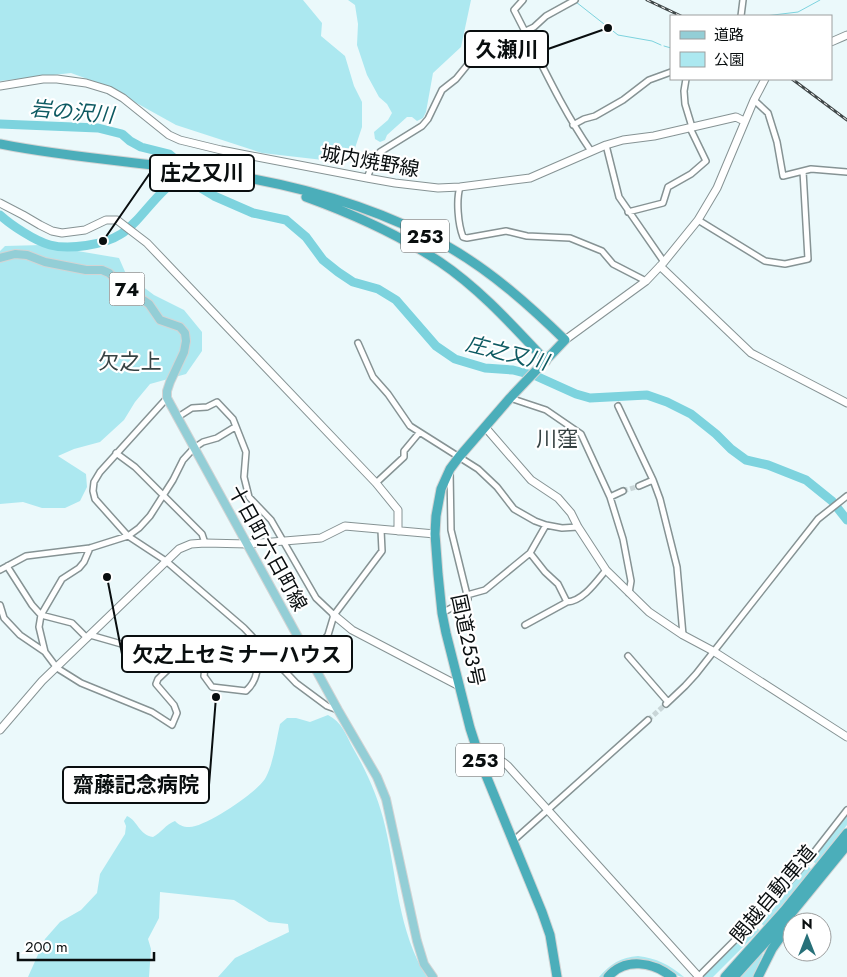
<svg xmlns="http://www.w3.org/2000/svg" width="847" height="977" viewBox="0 0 847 977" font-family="Jost,'Noto Sans JP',sans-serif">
	<rect width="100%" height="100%" fill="#ebf9fb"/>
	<!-- green -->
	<path fill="#ace8f0" d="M0,0H303L322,23L321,36L345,56L354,86L362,102V127L354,151L349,157L343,160H323L262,153L176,125L104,85L71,73L0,81Z
		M348,0H471L461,47L433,73L426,112L423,118L417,121L412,117H407L387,135L385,140L380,142L375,139L374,132L388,120L392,113L387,104L379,97L367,75L357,45L358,24L355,5Z
		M42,245L119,258L126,274L154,295L184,310L202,332V351L186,374L150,384L135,402L124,420L100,442L74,449L58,456L86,474L87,487L80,501L65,508H42L23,502L0,504V251L5,246Z
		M328,715C342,722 346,735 353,748C367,772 379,799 385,826C397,876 398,932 427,977H218L235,958L289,932L288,924L269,922L234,900L160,892L159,918L148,939L151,949L149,977H28L45,939L60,922L81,910L97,893L100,874L125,834L126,826L124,821L127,816C138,821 139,835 153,837C161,833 166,824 175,821C179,825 183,827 189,827C204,828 260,791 266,777C274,761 276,741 280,724L287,718H296L310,722Z
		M847,812V825L817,864L812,861V858Z
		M806,867H809L812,870L764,926L760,922L761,917Z
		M754,927L760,930L713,977H703L749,928Z
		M761,953L763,954L753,977H739Z
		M638,956C656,958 670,965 684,977C676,977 657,965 649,962L604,977H599C610,964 621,957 638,956Z"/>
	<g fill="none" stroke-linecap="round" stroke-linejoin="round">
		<!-- stream -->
		<path stroke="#7dd3de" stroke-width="1" d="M576,2L618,35L652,41L661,45
			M765,16L798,12L820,0
			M664,46L671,48"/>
		<!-- river -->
		<path stroke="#7dd3de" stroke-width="9" d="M0,124L98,128L122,134L130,141L141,147L169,154L176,160L181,174
			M0,215C11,225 35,241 50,245C69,250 104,245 121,234C126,231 132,225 136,221C147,210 169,179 184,178L214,196L253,213L286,220L306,237L323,260L338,272L353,282L378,289L396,300L436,346L455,359L485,368L513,370L536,376L576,394L590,398L647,395L667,402L691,414L716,434L731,449L746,460L768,465L806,480L832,501L847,520"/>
		<!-- street-tunnel -->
		<path stroke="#c9d6d8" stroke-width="5" stroke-dasharray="5 2.5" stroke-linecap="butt" d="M623,491L639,486
			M648,720L666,704"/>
		<defs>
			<path id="street" d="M523,0L514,10C539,58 560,106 591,151
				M741,16L743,0
				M686,79L684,91L685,104L692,127
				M754,100L768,113L777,142L783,176L811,169L847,172
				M573,125L584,119L595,116L623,100L649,80L671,72
				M606,145L619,197L664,262
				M367,178L375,158L380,152L422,126L428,119L442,90L456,79L469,63L481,52L534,27L546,16L575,0
				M460,187C456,200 458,224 463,237L467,238L506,231L527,236L570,238L602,251L613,264L646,281
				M628,212L663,203L668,187L691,174L706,161L690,128
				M698,220L765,261L785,264L808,259L803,171
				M358,343L373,377L388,394L410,426L478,469L497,487L514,509L535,521L546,525L562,528L578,527
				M167,398L100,472L94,482L93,491L95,499L128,536L166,561L244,628L296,683L327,706L338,710
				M510,398L546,410L581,434L610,497L623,539L631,581L629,593
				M618,406L653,480L660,499L677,567L683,635
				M178,417L192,408L207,407L217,402L233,419L246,452L244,477L249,497L271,520L316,598L334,615
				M116,453L135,467L202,534L205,543
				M376,483L404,457V451L419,433
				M639,486L653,480
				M610,497L623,491
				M530,553L545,572L558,584L567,602C583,601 596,582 606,570
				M7,566L32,605L41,615L72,623L87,638
				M0,570L26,556L90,548L128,536L139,528L150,516L173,480L183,460L194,448L203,442L217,438L235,427
				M467,595L485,590L530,553L546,525
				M0,605L4,618L20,635L45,652L57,668L81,683L152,712L172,725L177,713L174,705L156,684L158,679L179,659
				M442,613L468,599L451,530L450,470
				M525,625L567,602
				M90,635L202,667L212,668L253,652L261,646
				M45,652L39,627L41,615L62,579L79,568L84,562L90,548
				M628,656L668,702
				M205,667L204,676L212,687L246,691C257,681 261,664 253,652
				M281,667L307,654L321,644L328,635L334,615L382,551L381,530
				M666,704L685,686L696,674L818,519L847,496
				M513,841L648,720
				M698,977L755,920L808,860L847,810"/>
			<path id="secondary" d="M831,42L847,35
				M0,86L43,79H57L86,83L109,90L123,98L169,135L180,140L221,150L367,178L395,183L438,188L460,187L530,178L606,145L623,140L654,136L736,117L744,121
				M0,203L23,215L40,225L52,231L62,233L85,230L106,220H117L147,243L376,483L398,510V531
				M660,266L751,353L847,403
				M565,340L646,281L664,262L698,220L717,188L754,100L765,79
				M485,427L531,480L558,498L571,513L578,527L606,570L649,612L683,635L713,651L847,737
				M334,615L352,630L459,686
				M0,730L42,681L179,549L191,544L205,543L248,544L321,538L345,526L435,534
				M483,768L495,763L503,762L508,766L699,977"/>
			<path id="primary" d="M0,258L15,254L27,255L45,262L86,270H102L109,273L124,287L149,304L160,320L180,327L185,333L186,341L184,352L170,382L167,391V398L338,710L377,777L386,799L417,941L424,964L433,977"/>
			<path id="highway" d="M0,144C69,158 140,162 210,172C291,183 375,206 447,246C491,271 529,305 565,340L510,398L459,457L450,469L441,489L436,516L435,534L438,574L442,613L446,633L470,728L483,768L542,912L550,935L557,977
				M306,197C353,214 398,234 440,262C480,289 513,326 546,361
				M608,977C625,957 653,962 672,977
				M725,977L784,911L847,833
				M734,977L790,915L847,845
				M758,977L772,949L792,921"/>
		</defs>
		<!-- street casing -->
		<use href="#street" stroke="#869394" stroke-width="8"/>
		<!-- secondary casing -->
		<use href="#secondary" stroke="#869394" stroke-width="9"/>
		<!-- primary casing -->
		<use href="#primary" stroke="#d3d4d4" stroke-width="10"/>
		<!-- highway casing -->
		<use href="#highway" stroke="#d3d4d4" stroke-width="11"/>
		<!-- street -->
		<use href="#street" stroke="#fff" stroke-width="5"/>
		<!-- secondary -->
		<use href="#secondary" stroke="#fff" stroke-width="7"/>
		<!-- primary -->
		<use href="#primary" stroke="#93ced6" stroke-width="8"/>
		<!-- highway -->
		<use href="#highway" stroke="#4baeba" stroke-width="9"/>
		<defs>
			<path id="rail" d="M647,0L681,16
				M792,79L847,120"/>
		</defs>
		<!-- rail casing -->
		<use href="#rail" stroke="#404849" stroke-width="3"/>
		<!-- rail -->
		<use href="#rail" stroke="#fff" stroke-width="1" stroke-dasharray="4" stroke-linecap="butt"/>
	</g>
	<g text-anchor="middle" stroke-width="4.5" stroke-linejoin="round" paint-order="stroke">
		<!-- shield labels -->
		<g fill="#fff" stroke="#535657" stroke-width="1">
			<rect x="401" y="219.5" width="48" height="33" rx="4"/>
			<rect x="109.5" y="272.5" width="35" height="33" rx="4"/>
			<rect x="456" y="743.5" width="48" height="33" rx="4"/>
		</g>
		<g font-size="19" font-weight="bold" fill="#090e0f">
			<text x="425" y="243">253</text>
			<text x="127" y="296">74</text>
			<text x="480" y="767">253</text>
		</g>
		<!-- street labels -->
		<g font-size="20" fill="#090e0f" stroke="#fff">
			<text transform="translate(370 161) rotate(10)" y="7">城内焼野線</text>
			<text transform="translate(268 548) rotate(61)" y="7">十日町六日町線</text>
			<text transform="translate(468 640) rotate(78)" y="7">国道253号</text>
			<text transform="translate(773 894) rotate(-50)" y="7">関越自動車道</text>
		</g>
		<!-- water labels -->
		<g font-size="21" font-style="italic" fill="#0c5961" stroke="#fff">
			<text transform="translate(72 112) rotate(5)" y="7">岩の沢川</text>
			<text transform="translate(507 353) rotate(14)" y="7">庄之又川</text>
		</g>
		<!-- neighbourhood labels -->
		<g font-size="21" fill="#374344" stroke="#fff">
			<text x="130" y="369">欠之上</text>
			<text x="557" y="446">川窪</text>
		</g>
	</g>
	<!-- callouts -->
	<path fill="none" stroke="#090e0f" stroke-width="2" d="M608 28L548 49M103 241L150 173M107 577L122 654M216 697L209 785"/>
	<g fill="#090e0f" stroke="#fff" stroke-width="2">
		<circle cx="608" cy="28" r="5"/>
		<circle cx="103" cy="241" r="5"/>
		<circle cx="107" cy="577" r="5"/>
		<circle cx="216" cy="697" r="5"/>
	</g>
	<g fill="#fff" stroke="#090e0f" stroke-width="2">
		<rect x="465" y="31" width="83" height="36" rx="5"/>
		<rect x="150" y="155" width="104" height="36" rx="5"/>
		<rect x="122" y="636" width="230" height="36" rx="5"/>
		<rect x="63" y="767" width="146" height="36" rx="5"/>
	</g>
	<g font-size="21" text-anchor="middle" font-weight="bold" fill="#090e0f">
		<text x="507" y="57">久瀬川</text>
		<text x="202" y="180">庄之又川</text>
		<text x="237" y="662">欠之上セミナーハウス</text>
		<text x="136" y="792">齋藤記念病院</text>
	</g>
	<!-- legend -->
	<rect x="670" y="15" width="162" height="65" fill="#ffffff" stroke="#9d9f9f"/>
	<rect x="680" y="31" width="25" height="8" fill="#93ced6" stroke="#9d9f9f"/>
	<text x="714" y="40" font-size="15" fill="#090e0f">道路</text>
	<rect x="680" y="52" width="25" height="15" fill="#ace8f0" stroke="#9d9f9f"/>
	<text x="714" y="65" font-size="15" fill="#090e0f">公園</text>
	<!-- north arrow -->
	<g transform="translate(807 937)"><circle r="24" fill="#ffffff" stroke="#9d9f9f"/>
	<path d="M0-4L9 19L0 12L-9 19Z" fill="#277079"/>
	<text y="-8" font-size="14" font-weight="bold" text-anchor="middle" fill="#090e0f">N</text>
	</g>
	<!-- scale -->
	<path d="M18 952v8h136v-8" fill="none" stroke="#090e0f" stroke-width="2.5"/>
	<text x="25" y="952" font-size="15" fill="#090e0f" stroke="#ffffff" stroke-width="4" paint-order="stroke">200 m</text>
</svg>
